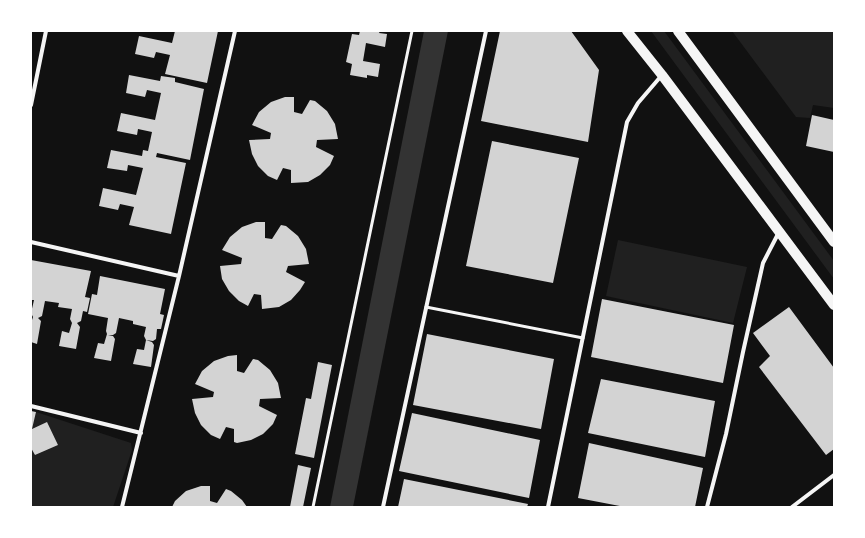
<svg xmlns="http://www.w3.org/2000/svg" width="865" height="538" viewBox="0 0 865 538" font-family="Lora,serif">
	<rect width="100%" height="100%" fill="#111"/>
	<!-- green -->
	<path fill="#202020" d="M651,31H664L834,261V279Z
		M732,31H834V108L813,105L810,118L796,117Z
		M618,240L747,267L733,323L606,296Z
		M36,412L131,443L132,450L113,507H31V448L35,455L58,445L47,423L32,429Z"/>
	<!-- water -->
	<path fill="#333" d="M424,31H448L353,507H330Z"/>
	<!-- building -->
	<path fill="#d3d3d3" d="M175,31H218L207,83L165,74L170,55L156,52L154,58L135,54L139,36L172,43Z
		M360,31H380L379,33L387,34L385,47L366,43L363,61L380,64L378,77L367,75V78L350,75L352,64L346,62L352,34L359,35Z
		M500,31H571L599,70L588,142L481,121Z
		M129,75L160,81L161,76L175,78V82L204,89L190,160L157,153L156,157L186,163L171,234L129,225L134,207L120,204L118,210L99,206L103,188L136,195L143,168L128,165L127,171L107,168L111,150L142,156L143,150L148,151L152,132L138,129L137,135L117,131L121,113L155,120L161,93L147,90L145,97L126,93Z
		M285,97H294V112L302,114L310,100L315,101L327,111L335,124L338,139L317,140L316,147L334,156L330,165L320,175L308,182L291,183V170L283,168L277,180L268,176L258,166L252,154L249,140L270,139L271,133L252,125L259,112L271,102Z
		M812,115L834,120V152L806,146Z
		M492,141L579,158L553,283L466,266Z
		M256,222H265V238L272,239L281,225L286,226L298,236L306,249L309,264L288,266L286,272L305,282L300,290L291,300L279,307L262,309L261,295L254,294L248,306L239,301L229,291L222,279L220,266L241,264L242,258L222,250L230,237L242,227Z
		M31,260L91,271L85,297L90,298L87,312L83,311L81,321L77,323L80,327L76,349L59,346L62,331L69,333L72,323L70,319L72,309L58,307L59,303L45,301L42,316L38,318L41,321L37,344L31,342V323L33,317L31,313L34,300H31Z
		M100,276L165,289L160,314L164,315L161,329H157L156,339L153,341L146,340L144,336L146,327L133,324V321L119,318L116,333L113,335H108L113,336L115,339L111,361L94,358L98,343L104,344L107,334L106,331L108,318L88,314L92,294L97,295Z
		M602,299L734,325L723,383L591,357Z
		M789,307L834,368V449L826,455L759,367L770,356L753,333Z
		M427,334L554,359L541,429L413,405Z
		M146,340L152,342L154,345L151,367L133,364L137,349L144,350Z
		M237,355V371L244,373L253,359L258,360L270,370L278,383L281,398L260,399L259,406L277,415L273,424L263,434L251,440L237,443L234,442V429L226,427L220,439L211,435L201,425L195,413L192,399L213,397L214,392L195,384L202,371L214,361L228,356Z
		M318,362L332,365L314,458L295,454L306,398L311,399Z
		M601,379L715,401L705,457L588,433Z
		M31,411L36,412L32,429L47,422L58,445L35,455L31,448Z
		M412,413L540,440L529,498L399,471Z
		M589,443L703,468L695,507H625L578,498Z
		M298,465L311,468L303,507H290Z
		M404,479L528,504L527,507H398Z
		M201,486H210V501L217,503L226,489L231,491L242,500L247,507H172L175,501L186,491Z"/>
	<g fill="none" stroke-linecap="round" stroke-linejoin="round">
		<!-- service -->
		<path stroke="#f5f5f5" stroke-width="3" d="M426,307L583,338
			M313,507L412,31"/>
		<!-- minor -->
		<path stroke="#f5f5f5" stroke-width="4" d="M31,105L46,31
			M31,242L179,276
			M31,406L141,433
			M122,507L179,276L235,31
			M383,507L486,31
			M548,507L627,122L638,103L662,75
			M707,507L726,434L743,352L763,263L779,232
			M792,507L834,475"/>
		<!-- primary -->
		<path stroke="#f5f5f5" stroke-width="10" d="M627,31L662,75L834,305
			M678,31L834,242"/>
	</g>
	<!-- border -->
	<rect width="865" height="538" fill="none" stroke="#ffffff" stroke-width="64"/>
</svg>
